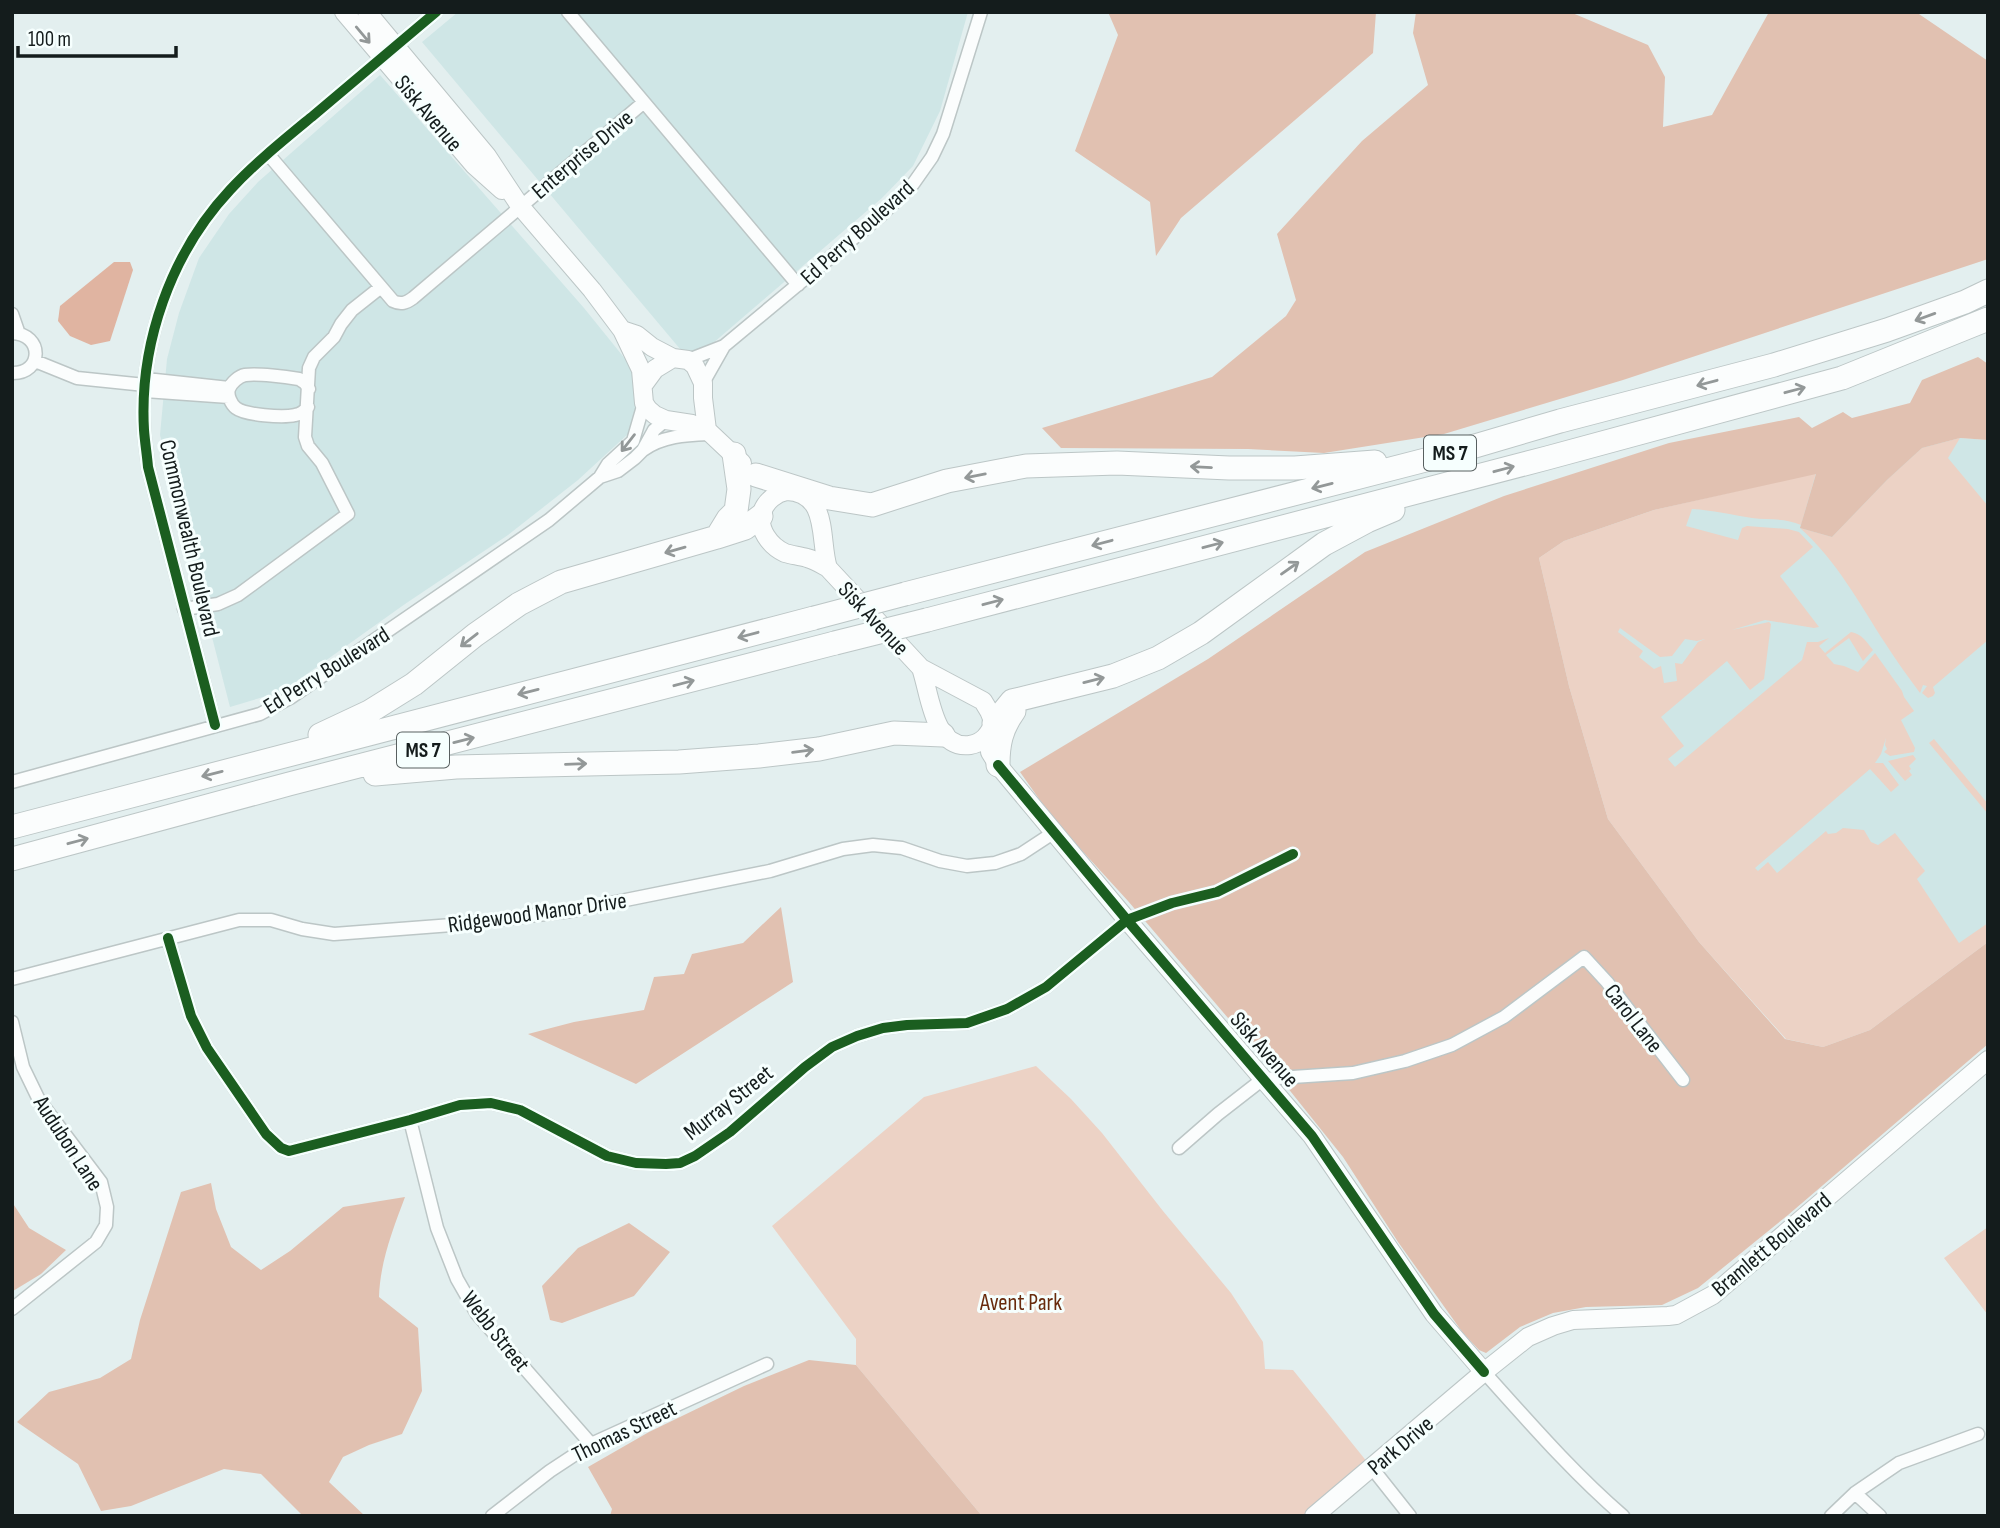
<svg xmlns="http://www.w3.org/2000/svg" width="2000" height="1528" viewBox="0 0 2000 1528" font-family="'Sofia Sans Condensed',sans-serif">
	<rect width="100%" height="100%" fill="#e3efef"/>
	<!-- built -->
	<path fill="#cfe6e6" d="M458,12H968L940,111L913,166L882,198L691,362L422,42Z
		M380,75L584,308L643,381L628,434L578,480L508,535L405,604L283,691L230,707L160,435L167,359L179,313L199,258L229,214L258,182Z
		M1960,438L1988,440V942L1786,1039L1564,541L1816,473Z"/>
	<!-- green -->
	<path fill="#ecd2c5" fill-rule="evenodd" d="M1960,438L1948,458L1988,506V640L1933,687L1935,693L1933,696L1928,698L1922,693L1927,686L1923,685L1920,693C1908,677 1896,660 1885,643C1859,603 1837,561 1800,528L1832,537L1887,480L1922,448Z
		M1816,473L1801,525C1786,518 1769,520 1752,518C1732,515 1712,510 1692,509L1686,526L1738,540L1742,528L1747,526L1788,529L1799,532L1813,547L1780,576L1819,627L1814,628L1765,620L1732,630L1769,622L1771,624L1764,679L1750,690L1727,661L1661,717L1684,746L1668,759L1675,767L1802,660L1807,642H1818L1829,638L1819,646L1825,653L1851,632C1862,634 1866,641 1873,650L1863,661L1849,638L1826,655L1834,664L1844,666L1858,672L1875,653L1902,691L1904,697L1914,711L1901,720L1915,748L1914,752L1890,756L1884,752L1887,749L1885,745L1886,738L1881,754L1875,763H1883L1899,785L1891,792L1870,769L1755,868L1758,871L1768,862L1777,873L1826,831L1828,834L1836,833L1843,828L1864,830L1871,842L1878,845L1895,833L1925,871L1917,879L1959,943L1988,923V942L1870,1030L1823,1047L1786,1039L1699,942L1608,819L1569,686L1539,558L1564,541L1654,510ZM1620,628L1660,657L1672,656L1685,639L1697,641L1705,639L1698,642L1682,664L1675,663L1677,681L1664,683L1661,666L1654,669L1639,657L1643,651L1618,632Z
		M1934,739L1988,804V814L1929,743Z
		M1913,755L1916,759L1909,766L1911,769L1909,771L1912,775L1905,781L1888,761Z
		M1036,1066L1071,1099L1102,1133L1163,1211L1231,1293L1263,1342L1265,1369L1293,1370L1372,1468L1311,1516H982L856,1365V1339L772,1226L924,1097Z
		M1988,1227V1315L1944,1258Z"/>
	<!-- forest -->
	<path fill="#e1c1b1" d="M1108,12H1376L1373,53L1181,218L1156,256L1150,202L1075,151L1118,35Z
		M1416,12H1570L1648,45L1665,77L1663,127L1712,115L1769,12H1916L1988,61V259L1623,380L1444,434L1324,453L1248,449L1061,448L1042,428L1212,377L1286,316L1296,300L1277,234L1362,141L1428,85L1413,33Z
		M1978,357L1988,364V440L1960,438L1922,448L1887,480L1832,537L1800,528L1816,474L1654,510L1564,541L1539,558L1569,686L1608,819L1699,942L1785,1039L1823,1047L1870,1030L1988,942V1044L1788,1215L1698,1288L1662,1305L1586,1307L1553,1313L1520,1327L1486,1353L1479,1350L1463,1333L1398,1242L1343,1157L1287,1087L1128,901L1054,820L1020,772L1208,659L1365,552L1504,496L1669,443L1799,417L1812,428L1843,412L1852,418L1910,403L1922,380Z
		M781,907L793,982L636,1084L528,1034L574,1022L644,1010L654,977L684,974L692,954L743,943Z
		M211,1183L216,1209L231,1247L261,1270L290,1251L343,1207L405,1197C393,1229 380,1262 379,1297L418,1328L422,1391L402,1434L369,1445L343,1457L329,1482L365,1516H303L261,1474L224,1469L131,1506L101,1511L78,1464L17,1422L49,1392L100,1378L131,1359L140,1320L181,1192Z
		M12,1202L29,1228L66,1250L41,1274L13,1291Z
		M629,1223L670,1252L634,1296L562,1323L550,1320L542,1286L578,1248Z
		M809,1360L856,1365L982,1516H610L612,1509L588,1467L649,1432L744,1386Z"/>
	<!-- water -->
	<path fill="#e0b4a1" d="M114,262H130L133,270L110,341L91,345L70,336L58,321L60,306Z"/>
	<g fill="none" stroke-linecap="round" stroke-linejoin="round">
		<defs>
			<path id="street" d="M568,12L798,285
				M268,154L393,301C401,305 406,303 413,298L643,103
				M12,314L19,334
				M12,333C44,334 43,374 12,373
				M688,360L724,346
				M35,361L77,378L145,385
				M146,379L229,388
				M703,383L724,346L879,217L913,184L932,157L943,134L981,12
				M145,391L229,397
				M308,407C304,412 301,414 295,415C283,418 245,415 236,408C231,404 227,395 229,389C231,383 239,376 245,375C257,373 287,377 299,379L305,383L309,389
				M643,450C663,436 685,435 709,434
				M600,477L618,471L635,458L643,450L654,430L666,420
				M184,609L218,604L238,595L348,514L322,463L308,446L305,437L309,368L314,357L334,337L341,324L352,310L381,287
				M215,725L148,467C147,455 145,443 144,430C139,344 171,253 230,190C255,163 285,139 314,115C354,81 395,47 436,12
				M12,782L260,714L290,698L549,520L600,477L608,464L633,441L644,403
				M168,938L191,1016L207,1048L266,1134L281,1148L289,1151L410,1120L460,1105L491,1103L520,1110L607,1156L636,1163L666,1164L680,1163L695,1156L730,1132L805,1067L832,1047L857,1036L883,1028L907,1025L967,1023L1007,1009L1046,987L1127,920L1172,903L1217,892L1293,854
				M12,979L239,920H271L302,929L334,934L452,925L571,911L770,871L843,849L873,845L902,848L940,861L967,866L995,863L1021,854L1053,833
				M12,1022L23,1067L39,1100L101,1182L107,1207L106,1225L96,1242L12,1309
				M410,1120L437,1228L457,1279L477,1314L591,1444
				M1179,1148L1218,1114L1263,1079L1353,1073L1405,1061L1452,1045L1504,1017L1584,957L1607,982L1683,1080
				M1484,1372C1529,1422 1572,1472 1623,1516
				M1372,1468L1410,1516
				M1855,1493L1880,1516
				M492,1516L550,1471L591,1444L767,1364
				M1831,1516L1855,1493L1899,1463L1978,1434"/>
			<path id="secondary" d="M344,12L474,165L502,190
				M367,12L487,156L520,206L592,290L622,330L641,370L644,403L648,409L655,415L666,420L692,424L707,430L742,463
				M622,330L637,335L652,347L673,358L688,360L695,366L703,383V398L707,430
				M644,384L655,369L673,358
				M787,491C830,493 819,541 828,568C821,564 815,560 807,558C800,556 792,555 785,553C770,546 757,529 762,512C766,501 776,493 787,491Z
				M828,568L921,668
				M921,668L983,701L989,711L994,723C989,734 983,743 970,745C933,750 930,693 921,668Z
				M990,732V752L998,765L1127,920L1312,1136L1434,1314L1484,1372
				M1314,1516L1484,1372L1528,1337L1553,1326L1573,1320L1668,1316L1676,1315L1713,1295L1988,1060"/>
			<path id="highway" d="M756,475L829,498L872,505L947,481L1026,466L1117,463L1229,468H1295L1375,462
				M717,537L728,519L736,511L739,489L734,454
				M905,594L1441,456L1560,421L1774,365L1887,330L1965,302L1988,291
				M927,620L1547,458L1842,378L1988,319
				M994,723L1012,701L1113,676L1158,658L1201,633L1324,544L1367,521L1393,510
				M320,735L369,712L414,684L475,635L519,604L561,582L717,537L745,528L761,516
				M998,765C998,744 1001,729 1014,711
				M375,774L456,767L679,762L759,756L819,749L894,733L943,735
				M12,827L814,618
				M12,859L289,784L835,643"/>
		</defs>
		<!-- street casing -->
		<use href="#street" stroke="#bcc6c6" stroke-width="15"/>
		<!-- secondary casing -->
		<use href="#secondary" stroke="#bcc6c6" stroke-width="20"/>
		<!-- highway casing -->
		<use href="#highway" stroke="#bcc6c6" stroke-width="25"/>
		<!-- street -->
		<use href="#street" stroke="#fbfdfd" stroke-width="12"/>
		<!-- secondary -->
		<use href="#secondary" stroke="#fbfdfd" stroke-width="18"/>
		<!-- highway -->
		<use href="#highway" stroke="#fbfdfd" stroke-width="23"/>
		<defs>
			<path id="highway-bridge" d="M814,618L905,594
				M835,643L927,620"/>
		</defs>
		<!-- highway-bridge casing -->
		<use href="#highway-bridge" stroke="#bcc6c6" stroke-width="25" stroke-linecap="butt"/>
		<!-- highway-bridge -->
		<use href="#highway-bridge" stroke="#fbfdfd" stroke-width="23"/>
		<defs>
			<path id="cycleway" d="M215,725L148,467C147,455 145,443 144,430C139,344 171,253 230,190C255,163 285,139 314,115C354,81 395,47 436,12
				M998,765L1127,920L1312,1136L1434,1314L1484,1372
				M168,938L191,1016L207,1048L266,1134L281,1148L289,1151L410,1120L460,1105L491,1103L520,1110L607,1156L636,1163L666,1164L680,1163L695,1156L730,1132L805,1067L832,1047L857,1036L883,1028L907,1025L967,1023L1007,1009L1046,987L1127,920L1172,903L1217,892L1293,854"/>
		</defs>
		<!-- cycleway casing -->
		<use href="#cycleway" stroke="#f6fffe" stroke-width="15"/>
		<!-- cycleway -->
		<use href="#cycleway" stroke="#1b5e20" stroke-width="10"/>
	</g>
	<!-- one-way arrows -->
	<defs><path id="oneway-shaft" d="M-6 0H5M1.5-3L5.5 0L1.5 3" fill="none" stroke-width="1.6" stroke-linecap="round" stroke-linejoin="round" transform="scale(1.75)"/></defs>
	<g stroke="#939898">
		<use href="#oneway-shaft" transform="translate(363 35) rotate(50)"/>
		<use href="#oneway-shaft" transform="translate(1925 317) rotate(160)"/>
		<use href="#oneway-shaft" transform="translate(1707 383) rotate(165)"/>
		<use href="#oneway-shaft" transform="translate(1795 390) rotate(-15)"/>
		<use href="#oneway-shaft" transform="translate(628 443) rotate(128)"/>
		<use href="#oneway-shaft" transform="translate(1201 467) rotate(-177)"/>
		<use href="#oneway-shaft" transform="translate(1504 469) rotate(-15)"/>
		<use href="#oneway-shaft" transform="translate(975 476) rotate(169)"/>
		<use href="#oneway-shaft" transform="translate(1322 486) rotate(166)"/>
		<use href="#oneway-shaft" transform="translate(1102 543) rotate(165)"/>
		<use href="#oneway-shaft" transform="translate(1213 545) rotate(-15)"/>
		<use href="#oneway-shaft" transform="translate(675 550) rotate(164)"/>
		<use href="#oneway-shaft" transform="translate(1290 568) rotate(-35)"/>
		<use href="#oneway-shaft" transform="translate(993 602) rotate(-15)"/>
		<use href="#oneway-shaft" transform="translate(748 635) rotate(165)"/>
		<use href="#oneway-shaft" transform="translate(469 640) rotate(142)"/>
		<use href="#oneway-shaft" transform="translate(1094 680) rotate(-14)"/>
		<use href="#oneway-shaft" transform="translate(684 683) rotate(-15)"/>
		<use href="#oneway-shaft" transform="translate(528 692) rotate(166)"/>
		<use href="#oneway-shaft" transform="translate(464 740) rotate(-14)"/>
		<use href="#oneway-shaft" transform="translate(803 751) rotate(-7)"/>
		<use href="#oneway-shaft" transform="translate(576 764) rotate(-2)"/>
		<use href="#oneway-shaft" transform="translate(212 774) rotate(166)"/>
		<use href="#oneway-shaft" transform="translate(78 841) rotate(-15)"/>
	</g>
	<g text-anchor="middle" stroke-width="6" stroke-linejoin="round" paint-order="stroke">
		<!-- shield labels -->
		<g fill="#f6fffe" stroke="#586060" stroke-width="2">
			<rect x="1424" y="435.5" width="52" height="35" rx="5"/>
			<rect x="397" y="732.5" width="52" height="35" rx="5"/>
		</g>
		<g font-size="21" font-weight="bold" fill="#141c1c">
			<text x="1450" y="460">MS 7</text>
			<text x="423" y="757">MS 7</text>
		</g>
		<!-- street labels -->
		<g font-size="23" fill="#141c1c" stroke="#f6fffe">
			<text transform="translate(429 113) rotate(50)" y="8">Sisk Avenue</text>
			<text transform="translate(582 154) rotate(-40)" y="8">Enterprise Drive</text>
			<text transform="translate(857 232) rotate(-42)" y="8">Ed Perry Boulevard</text>
			<text transform="translate(190 538) rotate(77)" y="8">Commonwealth Boulevard</text>
			<text transform="translate(874 618) rotate(47)" y="8">Sisk Avenue</text>
			<text transform="translate(326 670) rotate(-32)" y="8">Ed Perry Boulevard</text>
			<text transform="translate(537 912) rotate(-8)" y="8">Ridgewood Manor Drive</text>
			<text transform="translate(1634 1018) rotate(52)" y="8">Carol Lane</text>
			<text transform="translate(1265 1049) rotate(49)" y="8">Sisk Avenue</text>
			<text transform="translate(728 1102) rotate(-38)" y="8">Murray Street</text>
			<text transform="translate(69 1143) rotate(57)" y="8">Audubon Lane</text>
			<text transform="translate(1771 1244) rotate(-40)" y="8">Bramlett Boulevard</text>
			<text transform="translate(496 1331) rotate(52)" y="8">Webb Street</text>
			<text transform="translate(624 1431) rotate(-26)" y="8">Thomas Street</text>
			<text transform="translate(1400 1445) rotate(-40)" y="8">Park Drive</text>
		</g>
		<!-- park labels -->
		<g font-size="23" fill="#682b0d" stroke="#f6fffe">
			<text x="1021" y="1310">Avent Park</text>
		</g>
	</g>
	<!-- border -->
	<rect width="2000" height="1528" fill="none" stroke="#141c1c" stroke-width="28"/>
	<!-- scale -->
	<path d="M18 46v10h158v-10" fill="none" stroke="#141c1c" stroke-width="3.5"/>
	<text x="28" y="46" font-size="21" fill="#141c1c" stroke="#f6fffe" stroke-width="5" paint-order="stroke">100 m</text>
</svg>
